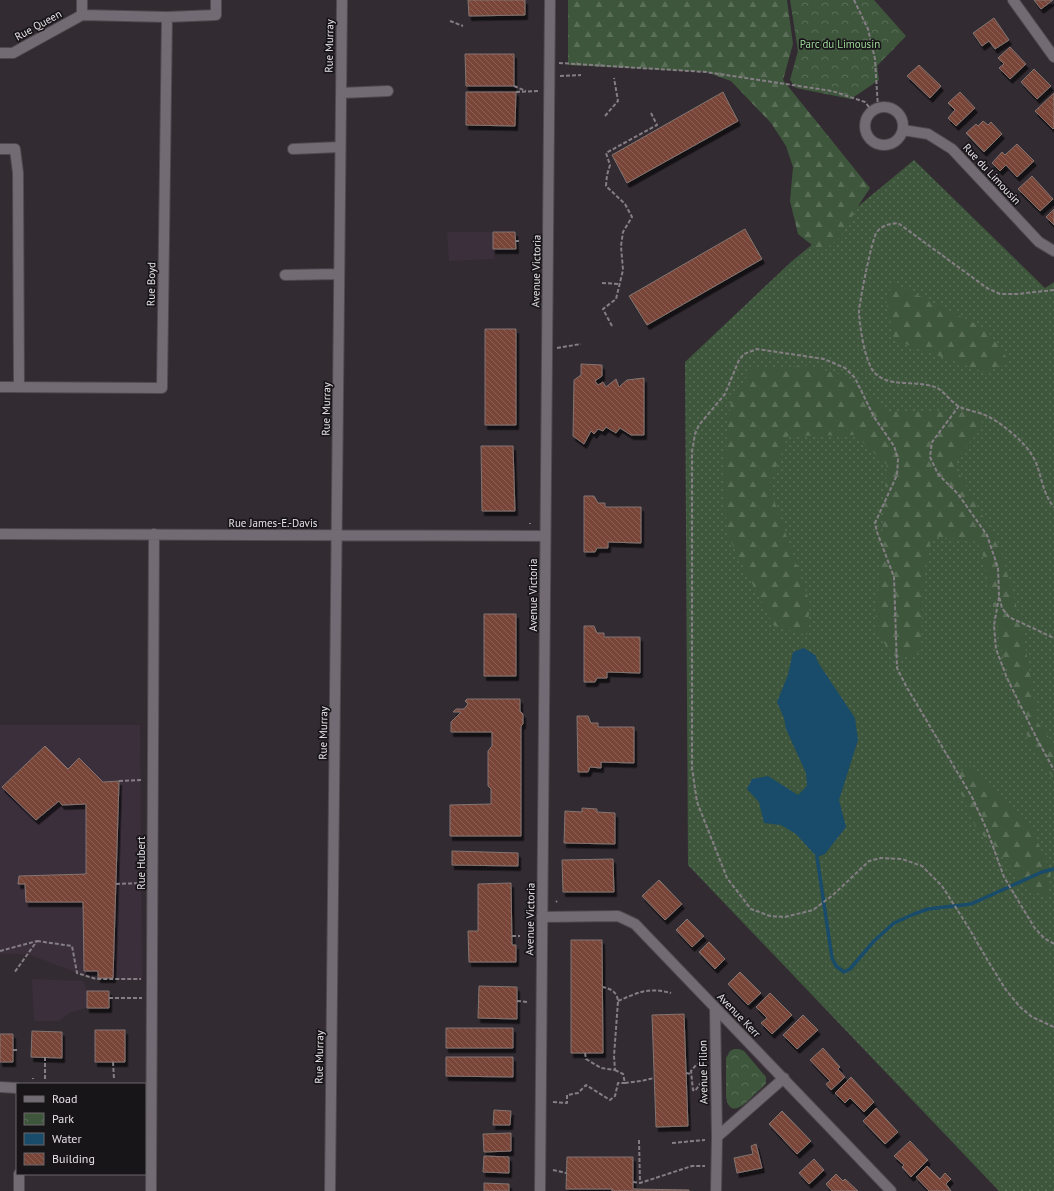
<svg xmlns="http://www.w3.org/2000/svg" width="1054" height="1191" viewBox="0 0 1054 1191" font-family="'PT Sans',sans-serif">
	<defs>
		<pattern id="grass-dots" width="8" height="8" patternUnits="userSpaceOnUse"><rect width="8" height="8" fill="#3e563c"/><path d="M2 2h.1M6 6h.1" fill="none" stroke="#5a6e58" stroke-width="1.8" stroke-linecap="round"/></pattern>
		<pattern id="forest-firs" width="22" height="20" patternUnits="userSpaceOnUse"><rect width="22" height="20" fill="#3e563c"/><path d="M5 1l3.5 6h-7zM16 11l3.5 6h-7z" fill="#5a6e58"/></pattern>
		<pattern id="park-crowns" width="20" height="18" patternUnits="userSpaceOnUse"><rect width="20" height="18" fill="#3e563c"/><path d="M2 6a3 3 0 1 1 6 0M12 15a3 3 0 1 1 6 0" fill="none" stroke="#5a6e58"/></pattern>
		<pattern id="building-back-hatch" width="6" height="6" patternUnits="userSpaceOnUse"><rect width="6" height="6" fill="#794537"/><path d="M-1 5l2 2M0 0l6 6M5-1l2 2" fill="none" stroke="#8c6054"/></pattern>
		<filter id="shadow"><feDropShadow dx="2.5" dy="4.5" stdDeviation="0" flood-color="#0009"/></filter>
	</defs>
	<rect width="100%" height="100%" fill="#322b32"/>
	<!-- built -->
	<path fill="#3b2f3c" d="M447,232H515L516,249H494V259L449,261Z
		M0,725H140L142,979H96L77,973L28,954H0Z
		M32,979L83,981L87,990L109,991V1008H87L71,1012L59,1021H34Z"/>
	<!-- grass -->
	<path fill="url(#grass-dots)" d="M914,160L1045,288L1054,282V1191H999L688,865L685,362L791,262Z"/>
	<!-- forest -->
	<path fill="url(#forest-firs)" d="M568,0H787L793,44L783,80L870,188L857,208L841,236L822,253L798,234L790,201L793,167L786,146L771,123L731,81L706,72L568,65Z
		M893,283L986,329L1009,361L984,372L894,340L886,300Z
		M808,366L839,374L887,411L979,412L983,427L953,462L1000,548L1022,626L1038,723L1054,744V779L1030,745L1004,660L980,542L932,536L923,575L921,651L897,659L875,632L887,465L855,435L788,436L769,486L810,603L807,635L774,626L727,534L723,471L731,401L752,369Z
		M968,764L1031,825L1051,874L1047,897L1030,889L975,826L955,779Z"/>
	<!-- park -->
	<path fill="url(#park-crowns)" d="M790,0H874L906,36L877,66L879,80L851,99L796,88L790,80L798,51Z
		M734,1049H739L744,1051L766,1077C766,1077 766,1083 766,1083C764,1087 758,1091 755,1094C746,1103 730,1120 726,1097V1058L730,1051Z"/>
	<!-- water -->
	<path fill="#194b6b" d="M804,648L815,655L819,664L855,718L858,740L839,800L846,827L825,854L817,857L796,834L781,825L764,823L759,802L747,789L752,779L768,776L798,795L807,786L806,773L786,729L784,718L777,702L788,675L793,652Z"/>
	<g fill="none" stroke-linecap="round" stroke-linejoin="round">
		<!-- stream -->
		<path stroke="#194b6b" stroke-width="3.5" d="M817,857L832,958L836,966L844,972L850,969L874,941L894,923L914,914L928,909L971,904L1042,872L1054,869"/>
	</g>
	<!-- building -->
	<path fill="url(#building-back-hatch)" stroke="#827572" filter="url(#shadow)" d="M468,0H525V15L469,16Z
		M1034,0H1053L1041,9Z
		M994,18L1009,40L995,49L989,41L982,46L973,33Z
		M1010,47L1026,64L1010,79L999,68L1004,64L998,58Z
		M465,54H514V86H466Z
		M919,65L941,86L930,98L907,76Z
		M1034,69L1051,86L1037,99L1021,82Z
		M466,92H516L515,126L466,125Z
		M723,92L738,121L627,183L612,155Z
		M960,92L975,108L956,126L948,118L955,110L948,103Z
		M1054,93V128L1053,129L1035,111Z
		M983,121L988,125L991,122L1002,134L984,152L966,133L976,124L978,126Z
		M1017,144L1034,161L1017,177L1006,165L1000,171L992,163L1002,152L1005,155Z
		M1032,176L1053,199L1040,211L1018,189Z
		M1054,209V225L1046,217Z
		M745,229L762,259L647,325L629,296Z
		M493,232H515L516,249H493Z
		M485,329H516V425H485Z
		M581,364L602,365V376L595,381L598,385L603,382L606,387L616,379L619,387L627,380L644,378V435H631L620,428L616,433L606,427L603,431L598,429L594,434L591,431L584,444L573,436L574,380L581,375Z
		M481,446H513L515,511H482Z
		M584,496H594L598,503H605V507H641V543L608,542V548H597L595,552H584Z
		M484,614H516V676H484Z
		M584,626H594L597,633H604V637H640V673L607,672V678H597L595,682H584Z
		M467,699H520V711L523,714V724L521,726V836H450V805L491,804V789L488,786V751L492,746V732H451V722L461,712H453L456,709H464L468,704L465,701Z
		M577,716H588L591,723H598V727H634V763L601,762V768L590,767L588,772H578Z
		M45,746L68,769L79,758L103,782L119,781L113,978H98V971H84L83,902H26L25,884H18L19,876L86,874V804L62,805L59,801L36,820L2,787Z
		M582,808L597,809V812L615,813V844L564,843L565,811L582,812Z
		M452,851L518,853V866L452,865Z
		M613,859L614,892H563L562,860Z
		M659,880L682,904L665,920L642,896Z
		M511,883L512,945H516V962H469L468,931H478V884Z
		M687,919L704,936L692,947L676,930Z
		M571,940H602L603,1053H571Z
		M709,942L725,959L715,969L699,952Z
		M740,972L761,993L748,1005L728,984Z
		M479,986L517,987V1019L478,1018Z
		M87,991H109V1008H87Z
		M770,993L792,1015L772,1034L761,1023L767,1018L756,1007Z
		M684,1014L688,1126L656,1127L652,1015Z
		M803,1015L818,1030L797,1049L783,1035Z
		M446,1028H513V1048H446Z
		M95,1030H125V1062H95Z
		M32,1031L62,1032V1058L31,1057Z
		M0,1034H13V1062H0Z
		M823,1048L840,1067L838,1069L845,1077L831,1090L826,1084L830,1081L810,1060Z
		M446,1057H513V1077L446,1076Z
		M851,1077L874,1102L864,1112L850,1098L845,1103L835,1093Z
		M876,1108L898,1132L885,1144L863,1121Z
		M494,1110L511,1111L510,1125H493Z
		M782,1111L811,1141L797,1154L769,1124Z
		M511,1133V1151L484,1152L483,1134Z
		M910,1141L928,1160L911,1177L902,1167L904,1165L894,1156Z
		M756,1144L762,1168L737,1173L734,1158L753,1154L751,1146Z
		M484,1156L509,1157V1173L483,1172Z
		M567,1157H633V1189L689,1190V1191H612V1189H566Z
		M814,1159L824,1170L809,1184L799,1173Z
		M927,1166L940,1179L945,1173L951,1179L946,1184L951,1191H929L916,1177Z
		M836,1174L843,1181L845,1179L858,1191H832L826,1184Z
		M484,1183L509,1184V1191H484Z"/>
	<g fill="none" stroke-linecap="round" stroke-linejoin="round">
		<defs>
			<path id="street" d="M1013,0L1054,57
				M82,15V0
				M0,53H13L82,15L167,17L216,15V0
				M341,93L388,91
				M865 126a19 19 0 1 1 38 0a19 19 0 1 1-38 0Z
				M903,130L928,134L952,149L1039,242L1054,251
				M0,149H15L18,173L19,387
				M293,149L340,147
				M285,275L339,274
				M0,387L162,388L167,17
				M0,534L545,536
				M542,917L618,916L635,924L891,1191
				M715,1007L717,1137L716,1191
				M0,1087L17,1088
				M717,1137L784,1078
				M19,1191V1174
				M151,1191L154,534
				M330,1191L342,0"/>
			<path id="secondary" d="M540,1191L550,0"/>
		</defs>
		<!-- street casing -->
		<use href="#street" stroke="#4f494f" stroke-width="12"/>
		<!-- secondary casing -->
		<use href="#secondary" stroke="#4f494f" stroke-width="12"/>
		<!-- path -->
		<path stroke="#857f85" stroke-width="2" stroke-dasharray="4 2" stroke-linecap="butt" d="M854,0L868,29L875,59L878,108
			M450,21L463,26
			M559,63L706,72L832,91L865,102L872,111
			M560,76L581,75
			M514,86L526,91
			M516,92L538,91
			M605,116L618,101L614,78
			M515,241H521
			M602,283L620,284
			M1054,290L1017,294H1000L987,288L898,223C890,224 882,225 877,232C872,237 859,304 859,312C860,328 864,357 873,371C888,390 920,378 939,389C946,394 952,403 960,407C969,411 980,412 989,417C1001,423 1022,440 1030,452C1042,468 1040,491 1054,507
			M612,326L603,309L616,299L623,270L621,246L623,232L632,217L625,204L606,186L607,175L610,165L606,153L657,125L651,113
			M557,348L581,344
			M959,406L932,442L930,457L938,474L958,494L987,535L998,568L999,596L1002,608L1009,617L1054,638
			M530,523V524
			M999,597L994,625L996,649L1007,678L1037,739L1054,770
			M119,781L143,780
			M116,884L142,883
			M556,902L557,901
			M512,936H520
			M37,941L72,946L77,973L96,979H141
			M1054,944L1044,938L1034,927L1004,877L987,830L972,797L906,686L897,668L894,577L877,532L875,523L897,475L898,459L894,446L874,417L855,378L845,368L824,359L757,349L744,354L739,360L725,394L699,425L695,434L692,452V768L697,802L727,878L751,909L770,916L785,917L813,910L833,895L869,861L881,858L902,859L922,866L942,886L967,925L988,961L1006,990L1020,1007L1032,1017L1054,1027
			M0,951L37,941L14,973
			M109,998H142
			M517,1001L528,1002
			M618,1001C639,992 649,987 671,993
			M13,1050H18
			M585,1053L586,1059L601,1068L615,1070L614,1056L618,1001C617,992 611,989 603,987
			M45,1057V1080
			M113,1062L114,1079
			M615,1070L623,1074L625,1083L641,1081L654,1078
			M686,1073L691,1074
			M705,1077L695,1091L693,1090L691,1071L696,1065L705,1060
			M33,1079V1078
			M553,1102L567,1103V1095L578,1093L586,1085L610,1100L615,1096L618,1083H625
			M639,1140L640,1183L692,1166H705
			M672,1143L705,1140
			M553,1170L566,1173
			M633,1182L640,1183"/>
		<!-- street -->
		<use href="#street" stroke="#736b74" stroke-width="10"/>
		<!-- secondary -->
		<use href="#secondary" stroke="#736b74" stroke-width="10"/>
	</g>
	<g text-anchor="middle" stroke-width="3.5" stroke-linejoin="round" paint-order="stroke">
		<!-- street labels -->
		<g font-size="11" fill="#e5e1e6" stroke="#181518">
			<text transform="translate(38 25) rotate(-29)" y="4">Rue Queen</text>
			<text transform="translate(329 46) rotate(-89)" y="4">Rue Murray</text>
			<text transform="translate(992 174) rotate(47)" y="4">Rue du Limousin</text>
			<text transform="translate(536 271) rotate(-89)" y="4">Avenue Victoria</text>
			<text transform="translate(151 284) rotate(-89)" y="4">Rue Boyd</text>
			<text transform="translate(326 409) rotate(-89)" y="4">Rue Murray</text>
			<text x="273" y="527">Rue James-E.-Davis</text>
			<text transform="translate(533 595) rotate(-90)" y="4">Avenue Victoria</text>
			<text transform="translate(323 733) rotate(-89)" y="4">Rue Murray</text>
			<text transform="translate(141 863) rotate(-90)" y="4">Rue Hubert</text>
			<text transform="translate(530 919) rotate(-89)" y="4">Avenue Victoria</text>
			<text transform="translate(739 1015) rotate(46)" y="4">Avenue Kerr</text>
			<text transform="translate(319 1057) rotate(-89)" y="4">Rue Murray</text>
			<text transform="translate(703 1072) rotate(-91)" y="4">Avenue Filion</text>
		</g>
		<!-- park labels -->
		<g font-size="11" fill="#9cd697" stroke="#181518">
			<text x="840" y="48">Parc du Limousin</text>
		</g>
	</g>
	<!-- legend -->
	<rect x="16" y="1083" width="130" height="92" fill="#181518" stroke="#6a676a"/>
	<rect x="24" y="1096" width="20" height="6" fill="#736b74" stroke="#6a676a"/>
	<text x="52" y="1103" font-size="12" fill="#e5e1e6">Road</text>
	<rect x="24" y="1113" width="20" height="12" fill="url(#park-crowns)" stroke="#6a676a"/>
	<text x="52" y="1123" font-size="12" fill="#e5e1e6">Park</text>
	<rect x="24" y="1133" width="20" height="12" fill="#194b6b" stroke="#6a676a"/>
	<text x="52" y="1143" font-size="12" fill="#e5e1e6">Water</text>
	<rect x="24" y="1153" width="20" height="12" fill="url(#building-back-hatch)" stroke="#6a676a"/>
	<text x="52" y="1163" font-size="12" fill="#e5e1e6">Building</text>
</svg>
